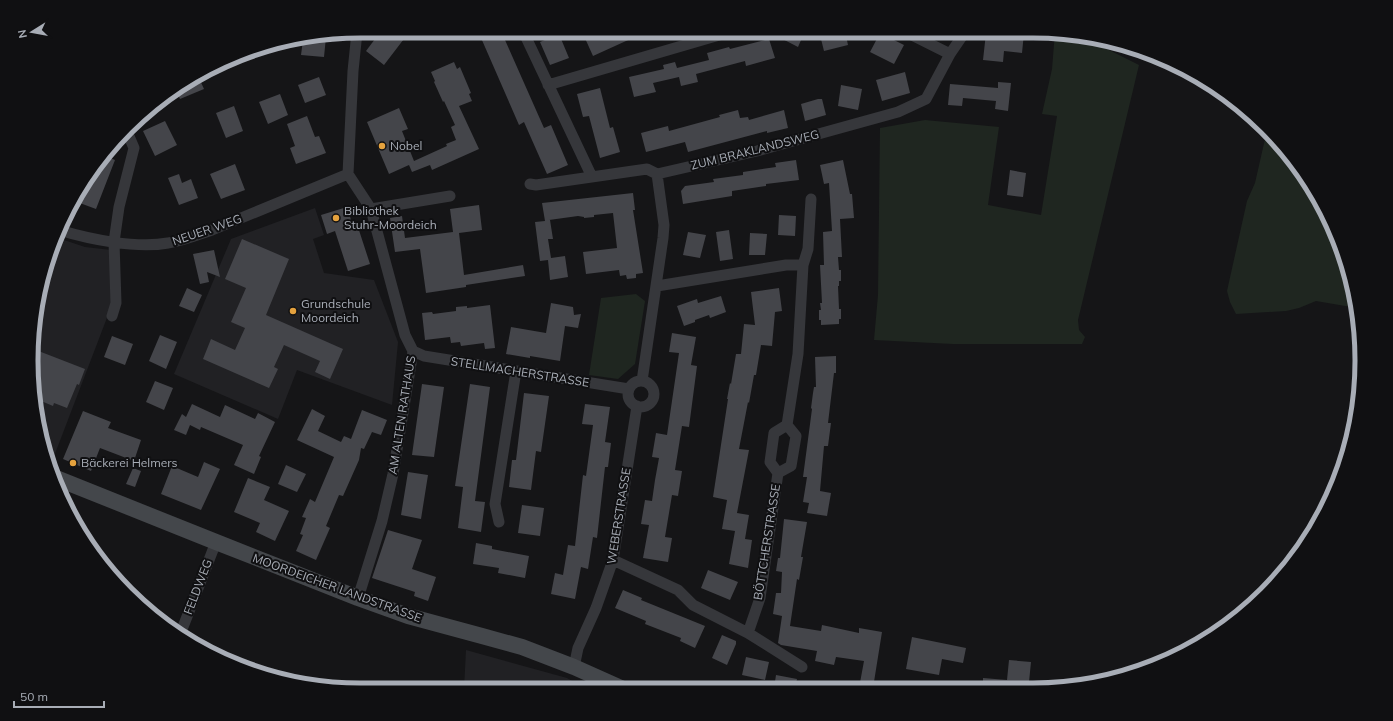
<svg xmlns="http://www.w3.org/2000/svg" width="1393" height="721" viewBox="0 0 1393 721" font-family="Mulish,sans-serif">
	<rect width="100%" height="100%" fill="#151517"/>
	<!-- built -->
	<path fill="#212124" d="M315,208L324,235L313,239L324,273L374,280L398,342L392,405L297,370L278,419L174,374L231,239Z
		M55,237L85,247L111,250L113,302L53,459L50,457L34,403L37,296Z
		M466,650L567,678L586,689H464Z"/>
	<!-- green -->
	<path fill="#1f2620" d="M1055,32L1081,36L1139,65L1078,320L1079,330L1085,337L1082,344H953L874,340L878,295L880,128L925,120L999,127L988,205L1041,215L1057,116L1042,114L1052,69Z
		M1266,130L1280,143L1318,196L1344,254L1357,308L1316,301L1299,308L1286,311L1236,314L1230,302L1227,291L1247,201L1255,183L1265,139Z
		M636,294L645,301L635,364L618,379L589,375L601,298Z"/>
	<!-- building -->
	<path fill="#44454a" d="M381,31H410L384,65L366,51Z
		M478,31H501L544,128L551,125L568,165L547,174L524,122L519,125Z
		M596,31H648L593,56L584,36Z
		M767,31H805L798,47Z
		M819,31H845L848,45L824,51Z
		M1009,32L1024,33L1022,53L1004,51L1003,62L983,60L986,33L1008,35Z
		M880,33L904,45L894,64L870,52Z
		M559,34L569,58L550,65L540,42Z
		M326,37L324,57L301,55L303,40Z
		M769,39L775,58L746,66L745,61L696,74L698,82L681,86L679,77L653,83L656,92L634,97L629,77L664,69L663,65L675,62L677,68L709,60L707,53L729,47L730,49Z
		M454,62L457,69L460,67L471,93L469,94L472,101L459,106L479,149L432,170L430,165L412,172L409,165L389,174L367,122L399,108L408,129L402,131L414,161L447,146L446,144L456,140L451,127L455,125L444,101L443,102L434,82L435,81L431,72Z
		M905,72L910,93L882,101L876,80Z
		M319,77L326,95L305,103L298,85Z
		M199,78L204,89L180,99L176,90Z
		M998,82L1011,83L1008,111L995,109L996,101L963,98L962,106L948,105L950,84L998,88Z
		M841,85L862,89L858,110L838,106Z
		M600,88L610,128L613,127L620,152L600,158L589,116L583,117L577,94Z
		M280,94L288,115L268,124L259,102Z
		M818,99H822L826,115L805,121L801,104Z
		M234,106L243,131L226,138L216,113Z
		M738,110L740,118L748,117L749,120L784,110L788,128L767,133V131L688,152L685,142L646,152L641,133L668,126L669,131L720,117L719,115Z
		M307,116L315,137L319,136L326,153L296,164L290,148L295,146L287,124Z
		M165,121L177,145L155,156L143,131Z
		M106,156L115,160L96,209L77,202L86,178Z
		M796,160L799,180L766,184V186L732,191V196L683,204L681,191L685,186L714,182L713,179L743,175V172L776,167L775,163Z
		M843,160L850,194H852L854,218L840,219L842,257H838L839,270H841V281H839V286H838L839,309H841V319H839V324L821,325V320H819V310H821L820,303H822L820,265H824L823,232L832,231L829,183L824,184L820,165Z
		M235,164L245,190L221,199L210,174Z
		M1010,170L1026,173L1023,197L1007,195Z
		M179,174L182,183L191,179L198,198L179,205L168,178Z
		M633,193L635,210H633L643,273L636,274V278L627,279L626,275L620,276L619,270L586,274L583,252L617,248L613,213L594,215V217L584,218V217L578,216L549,220H550L553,239H548L551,258L565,256L568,277L550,280L548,260L540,261L535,222L545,221L542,203Z
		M479,205L482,230L459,233L464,275L523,265L525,276L466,285V287L426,293L420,249L395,252L390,218L402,216L405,238L453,232L450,209Z
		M347,207L352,223L356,221L370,264L348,271L335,231L327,234L321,215Z
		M779,215L796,216L795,236L778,235Z
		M729,230L733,259L720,261L716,232Z
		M688,232L706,235L700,258L683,255Z
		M750,233L767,234L765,255H749Z
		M242,239L289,259L266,315L343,349L330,379L315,372L320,361L284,345L274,367L278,369L269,388L203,359L211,339L235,350L245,328L231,322L246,288L225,279Z
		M214,250L220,277L207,272L209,282L200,284L193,254Z
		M187,288L202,295L194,312L179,306Z
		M779,288L782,311L775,312L772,346L761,345L756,375H754L749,403L748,402L739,449L749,450L737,513L749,515L745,539L752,540L748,568L729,564L735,531L722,529L727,500L713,497L728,399H727L730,383L731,384L736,354H741L744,324L755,325L751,292Z
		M721,296L726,312L710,318L709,315L695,320V322L684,326L677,306L697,299L698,303Z
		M551,303L573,307L574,315L581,314L578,328L565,326L560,361L530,356V358L506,354L511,327L546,333Z
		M490,305L495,348L485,349L484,343L461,346L460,342L451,343L450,337L425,340L422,313L432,312L433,314L456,311V307L467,306V308Z
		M672,333L696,337L691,365L697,366L689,427L682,426L675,470L682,471L678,496L672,495L665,537L672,538L668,562L643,558L649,525L641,524L645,500L652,501L655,480L659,458L652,457L656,433L667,435L679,353L669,352Z
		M160,335L177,342L166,369L149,361Z
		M112,336L133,344L125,365L104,357Z
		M36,350L85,369L79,385L77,384L67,408L54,403L53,406L34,398Z
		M836,356V373H834L828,423H831L828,446H824L820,491L831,493L827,516L807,513L809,503L803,502L807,477H803L812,409L811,408L813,393L814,387H816L815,357Z
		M155,381L173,388L164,410L146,402Z
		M422,384L444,387L434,457L412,455Z
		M470,384L490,387L475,501L485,502L481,532L458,528L463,487L455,486Z
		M524,393L549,396L541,452L536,451L531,490L509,487L512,460H516Z
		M192,404L220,417L225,405L255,419L258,413L275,422L259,456L261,457L254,474L234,465L243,445L201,427L200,430L190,425L186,435L174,430L182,414L186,417Z
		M585,404L610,407L605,442L611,443L608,467H605L597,538L593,537L588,569L581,567L575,599L551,594L555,573L563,575L568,545L575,546L583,475L586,476L593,425L582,424Z
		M312,409L325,416L318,431L341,442L344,436L351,439L362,410L387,420L381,435L372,432L364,449L361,448L359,460L343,496L339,495L326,526L330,528L316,560L296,551L303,535L300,534L306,518L302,517L310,499L315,502L334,457L297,440Z
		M83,411L111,422L108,428L141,440L134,461L100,448L91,471L63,459Z
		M204,462L220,469L201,510L161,494L172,466L198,477Z
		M286,465L306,474L297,492L278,484Z
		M133,468L141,471L135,487L126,484Z
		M408,472L428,475L421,519L401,515Z
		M248,478L270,487L264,500L289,511L275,541L256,532L260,523L234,512Z
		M522,505L544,508L540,536L518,533Z
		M784,519L807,522L801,557H803L799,580L797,579L790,626L821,631L822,625L859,633V628L882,632L873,688H859L864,661L836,657L834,665L815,661L817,651L781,645L778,643L782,616L773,614L776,593H781L782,572L776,571L778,558H780Z
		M388,530L422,540L412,569L436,577L428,601L414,596L415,592L372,578Z
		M476,543L492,546V549L529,556L525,578L498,573L499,568L473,564Z
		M708,570L738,582L730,600L701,588Z
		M623,590L642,598L641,600L705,626L695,648L680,641L681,638L645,624L646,621L615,608Z
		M722,635L736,641V644L727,665L712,658Z
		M912,637L966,648L963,663L942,659L939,675L906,669Z
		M746,657L769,662L765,680L742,675Z
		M1009,660L1031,662L1029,682H1023L1022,687H983V678L1007,680Z
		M776,675L797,679L795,688H774Z"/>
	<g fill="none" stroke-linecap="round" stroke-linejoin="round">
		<!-- street -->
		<path stroke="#36373b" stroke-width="11" d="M523,31L592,177
			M357,32L353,71L348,174L371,209L405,335L413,351L393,474L382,521L358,598
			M906,32L950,54
			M548,85L733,31
			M530,184L536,185L647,169L657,174L757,151L898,112L926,99L950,54L965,32
			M371,209L450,196
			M59,230C89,239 136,249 168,243C183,241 197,235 212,230L348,174
			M657,286L786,265H803
			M112,316L116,303L114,242L119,207L134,148L128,134
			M413,351L424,356L629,389
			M628 394a13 13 0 1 1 26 0a13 13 0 1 1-26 0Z
			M642,381L663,238L664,225L657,174
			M778,473L791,466L796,436L787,425L798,354L803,265L808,249L811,199
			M499,522L495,504L516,371
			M613,560L678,590L693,605L748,633L802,667
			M181,632L216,542
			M748,633L760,598L778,473L770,462L774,433L787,425
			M574,667L578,648L596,608L613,560L637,406"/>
		<!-- secondary -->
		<path stroke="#44474b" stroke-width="16" d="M56,478L216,542L358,598L408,616L482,636L522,647L574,667L621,688"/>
	</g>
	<!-- markers -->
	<g fill="#e5a23e" stroke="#101012" stroke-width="1.5">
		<circle cx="382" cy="146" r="4"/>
		<circle cx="336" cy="218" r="4"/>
		<circle cx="293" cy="311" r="4"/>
		<circle cx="73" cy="463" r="4"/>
	</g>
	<g text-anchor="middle" stroke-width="4" stroke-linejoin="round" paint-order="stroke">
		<!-- poi labels -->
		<g font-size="12" fill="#a8adb6" stroke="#101012" text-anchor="start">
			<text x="390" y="150">Nobel</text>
			<text x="344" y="215">Bibliothek<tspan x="344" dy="14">Stuhr-Moordeich</tspan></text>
			<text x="301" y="308">Grundschule<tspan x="301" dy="14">Moordeich</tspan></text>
			<text x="81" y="467">Bäckerei Helmers</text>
		</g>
		<!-- street labels -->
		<g font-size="12" fill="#a8adb6" stroke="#101012">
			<text transform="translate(755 150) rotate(-14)" y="4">ZUM BRAKLANDSWEG</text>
			<text transform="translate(207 230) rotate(-19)" y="4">NEUER WEG</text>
			<text transform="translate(520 372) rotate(9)" y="4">STELLMACHERSTRASSE</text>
			<text transform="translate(402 415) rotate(-81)" y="4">AM ALTEN RATHAUS</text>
			<text transform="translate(619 516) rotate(-81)" y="4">WEBERSTRASSE</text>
			<text transform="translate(767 542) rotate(-81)" y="4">BÖTTCHERSTRASSE</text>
			<text transform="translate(198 587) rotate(-69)" y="4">FELDWEG</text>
			<text transform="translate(337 588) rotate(20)" y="4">MOORDEICHER LANDSTRASSE</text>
		</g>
	</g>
	<!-- crop -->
	<path d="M0 0H1393V721H0ZM360 38H1033A322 322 0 0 1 1355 360V361A322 322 0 0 1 1033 683H360A322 322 0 0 1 38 361V360A322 322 0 0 1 360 38Z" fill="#101012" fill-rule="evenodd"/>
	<path fill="none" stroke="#a8adb6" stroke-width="5" d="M360 38H1033A322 322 0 0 1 1355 360V361A322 322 0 0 1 1033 683H360A322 322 0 0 1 38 361V360A322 322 0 0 1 360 38Z"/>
	<!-- north arrow -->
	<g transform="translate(32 32) rotate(259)" stroke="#101012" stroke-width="3" paint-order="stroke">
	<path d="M0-3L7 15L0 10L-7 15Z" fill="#a8adb6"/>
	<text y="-6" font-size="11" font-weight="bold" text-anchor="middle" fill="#a8adb6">N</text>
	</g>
	<!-- scale -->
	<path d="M14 701v6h90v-6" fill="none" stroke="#a8adb6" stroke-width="2"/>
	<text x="20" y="701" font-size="12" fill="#a8adb6" stroke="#101012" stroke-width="3" paint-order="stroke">50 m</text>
</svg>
